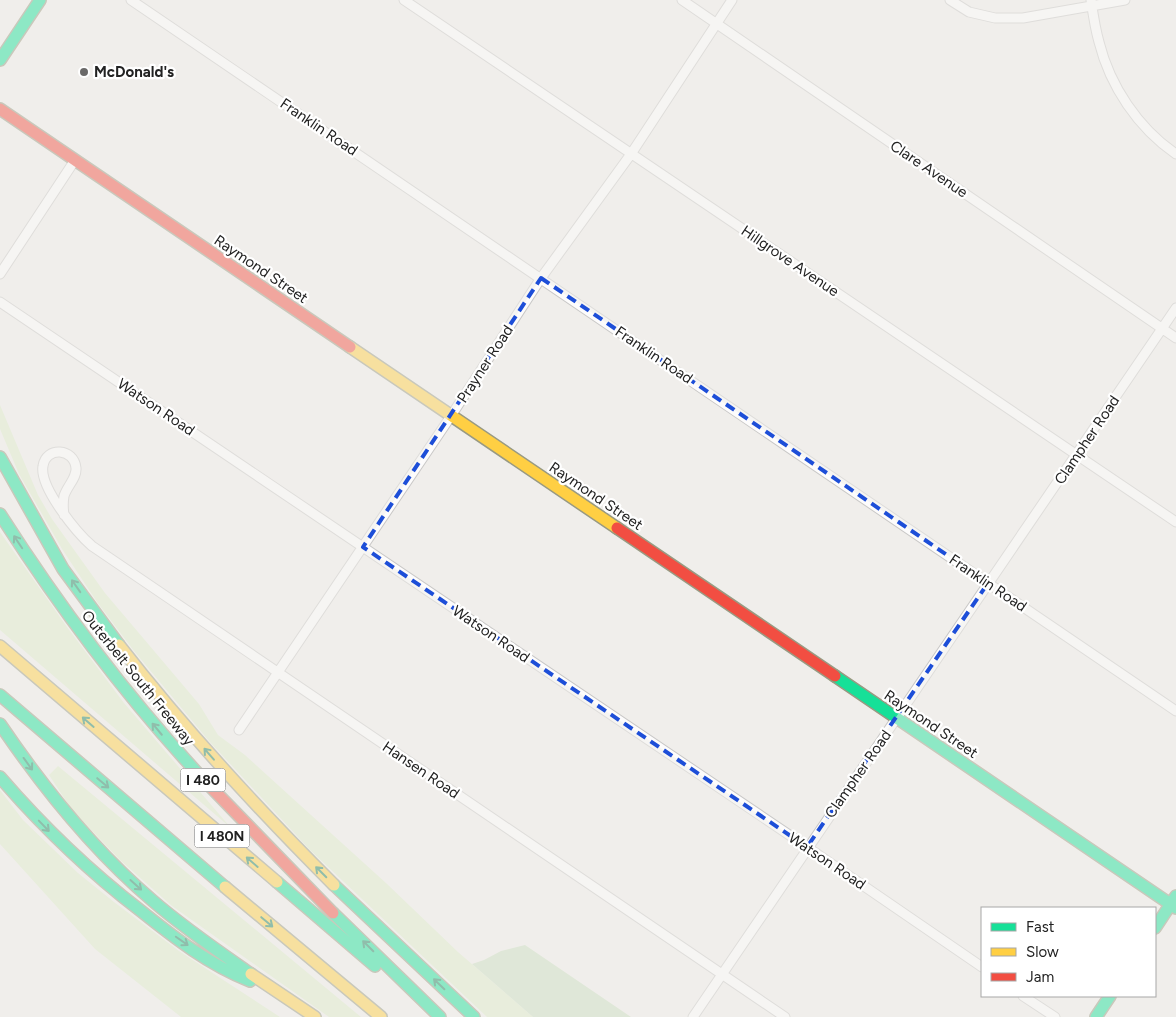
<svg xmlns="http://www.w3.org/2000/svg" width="1176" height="1017" viewBox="0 0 1176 1017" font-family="Figtree,sans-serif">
	<rect width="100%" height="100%" fill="#f0eeeb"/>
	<!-- grass -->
	<path fill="#ddeccb" d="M0,405L38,495L52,519L105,593L199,704L218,735L245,755L386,883L458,952L533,1017H487L309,849L209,741L134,651L97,602L62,549L19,474L0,429Z
		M0,532L67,627L124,703L231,828L0,630Z
		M58,766L361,1017H329L172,906L120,860L72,810L49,775Z
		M0,790L23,820L78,873L114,902L179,951L280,1017H181L95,949L0,844Z"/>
	<!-- forest -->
	<path fill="#cbdec1" d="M525,945L631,1017H533L472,964L484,960L501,951Z"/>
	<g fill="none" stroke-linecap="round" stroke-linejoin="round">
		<defs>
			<path id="street" d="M131,0L1176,711
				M404,0L1176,522
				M682,0L1176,338
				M950,0L969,12L995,18H1023L1125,0
				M1091,0C1093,14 1095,28 1099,42C1110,86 1138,128 1176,154
				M0,274L75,160
				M0,302L807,847L982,967
				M64,515C63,508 63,502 64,496C67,486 77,478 76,468C74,448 46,446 43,466C39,487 77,533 92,546L785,1017
				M239,730L451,416L541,278L631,154L732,0
				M1023,996L1055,1017
				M693,1017L1176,308"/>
			<path id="fast" d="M0,60L40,0
				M0,457L63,569L119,645
				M0,514C60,608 126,696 202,778
				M835,676L1176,908
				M0,695L225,887
				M0,724C44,789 93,850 153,901C184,928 218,951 251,974
				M0,777C43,827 89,871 141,911C176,939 208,964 250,981
				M277,882L375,966
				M334,885L474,1017
				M333,913L440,1017
				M1155,928L1176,896
				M1096,1017L1110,996"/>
			<path id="slow" d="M350,347L617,528
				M119,645C185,730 257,808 334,885
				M0,646L277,882
				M225,887L381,1017
				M251,974L315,1017"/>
			<path id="jam" d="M0,109L350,347
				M617,528L835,676
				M202,778L333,913"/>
		</defs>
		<!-- street casing -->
		<use href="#street" stroke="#c9c8c7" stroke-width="11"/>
		<!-- fast casing -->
		<use href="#fast" stroke="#999a82" stroke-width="14"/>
		<!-- slow casing -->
		<use href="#slow" stroke="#999a82" stroke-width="14"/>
		<!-- jam casing -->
		<use href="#jam" stroke="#999a82" stroke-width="14"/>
		<!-- street -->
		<use href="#street" stroke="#fdfcfc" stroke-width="9"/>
		<!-- fast -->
		<use href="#fast" stroke="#16e098" stroke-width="11"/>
		<!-- slow -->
		<use href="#slow" stroke="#ffcf43" stroke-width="11"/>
		<!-- jam -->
		<use href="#jam" stroke="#f24e42" stroke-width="11"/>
	</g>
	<!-- one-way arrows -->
	<defs><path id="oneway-shaft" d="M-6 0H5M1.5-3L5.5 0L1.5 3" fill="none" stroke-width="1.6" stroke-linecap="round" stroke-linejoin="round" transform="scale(1.25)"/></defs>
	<g stroke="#1c815d">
		<use href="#oneway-shaft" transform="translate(18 542) rotate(-124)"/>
		<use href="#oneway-shaft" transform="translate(76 586) rotate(-125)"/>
		<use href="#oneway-shaft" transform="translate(88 722) rotate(-139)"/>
		<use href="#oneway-shaft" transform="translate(157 729) rotate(-130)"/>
		<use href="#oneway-shaft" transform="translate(209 754) rotate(-131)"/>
		<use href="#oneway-shaft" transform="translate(28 764) rotate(54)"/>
		<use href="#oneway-shaft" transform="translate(103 783) rotate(40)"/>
		<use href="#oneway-shaft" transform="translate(44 826) rotate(46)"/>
		<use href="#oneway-shaft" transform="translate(252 862) rotate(-139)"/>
		<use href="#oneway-shaft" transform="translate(321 872) rotate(-135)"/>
		<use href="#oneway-shaft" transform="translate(136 885) rotate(42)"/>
		<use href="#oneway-shaft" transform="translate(267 922) rotate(40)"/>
		<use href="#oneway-shaft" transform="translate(182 941) rotate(35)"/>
		<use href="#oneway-shaft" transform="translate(368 946) rotate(-135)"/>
		<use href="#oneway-shaft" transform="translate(439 984) rotate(-136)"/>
	</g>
	<!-- marked area -->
	<path d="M0 0H1176V1017H0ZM541,278L988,583L807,847L363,547Z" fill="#f0eeeb" fill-opacity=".55" fill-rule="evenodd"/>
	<path fill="none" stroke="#1d4ed8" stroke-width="4" stroke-dasharray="10 6" stroke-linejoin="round" d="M541,278L988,583L807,847L363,547Z"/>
	<!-- markers -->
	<circle fill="#6a6968" stroke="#fff" stroke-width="2" cx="84" cy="72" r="5"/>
	<g text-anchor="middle" stroke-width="4.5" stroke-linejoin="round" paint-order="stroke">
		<!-- shield labels -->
		<g fill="#fff" stroke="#646464" stroke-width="1">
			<rect x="180.5" y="768.5" width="45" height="23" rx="4"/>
			<rect x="194.5" y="824.5" width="55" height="23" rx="4"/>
		</g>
		<g font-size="14" font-weight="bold" fill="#222">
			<text x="203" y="785">I 480</text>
			<text x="222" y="841">I 480N</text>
		</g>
		<!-- poi labels -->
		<g font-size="15" font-weight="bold" fill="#222" stroke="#fff" text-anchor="start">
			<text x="94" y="77">McDonald's</text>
		</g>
		<!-- street labels -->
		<g font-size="15" fill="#222" stroke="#fff">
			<text transform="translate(319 127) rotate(34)" y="5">Franklin Road</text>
			<text transform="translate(929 169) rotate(34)" y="5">Clare Avenue</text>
			<text transform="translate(790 261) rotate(34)" y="5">Hillgrove Avenue</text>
			<text transform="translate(261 269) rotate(34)" y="5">Raymond Street</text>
			<text transform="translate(654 355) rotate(34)" y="5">Franklin Road</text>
			<text transform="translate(485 364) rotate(-57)" y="5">Prayner Road</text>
			<text transform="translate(156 407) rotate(34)" y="5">Watson Road</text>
			<text transform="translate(1087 440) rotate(-56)" y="5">Clampher Road</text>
			<text transform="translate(596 496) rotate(34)" y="5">Raymond Street</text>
			<text transform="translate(988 583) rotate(34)" y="5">Franklin Road</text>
			<text transform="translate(491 634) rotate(34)" y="5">Watson Road</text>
			<text transform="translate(138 678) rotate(51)" y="5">Outerbelt South Freeway</text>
			<text transform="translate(931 724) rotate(34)" y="5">Raymond Street</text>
			<text transform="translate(421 770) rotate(34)" y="5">Hansen Road</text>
			<text transform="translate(858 774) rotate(-55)" y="5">Clampher Road</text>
			<text transform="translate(827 861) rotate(34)" y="5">Watson Road</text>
		</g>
	</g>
	<!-- legend -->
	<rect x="981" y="907" width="175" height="90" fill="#ffffff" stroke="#a7a7a7"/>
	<rect x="991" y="923" width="25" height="8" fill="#16e098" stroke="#a7a7a7"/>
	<text x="1026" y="932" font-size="15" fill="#222222">Fast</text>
	<rect x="991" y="948" width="25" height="8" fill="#ffcf43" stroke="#a7a7a7"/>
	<text x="1026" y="957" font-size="15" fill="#222222">Slow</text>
	<rect x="991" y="973" width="25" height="8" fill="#f24e42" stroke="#a7a7a7"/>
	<text x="1026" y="982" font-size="15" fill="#222222">Jam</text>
</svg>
